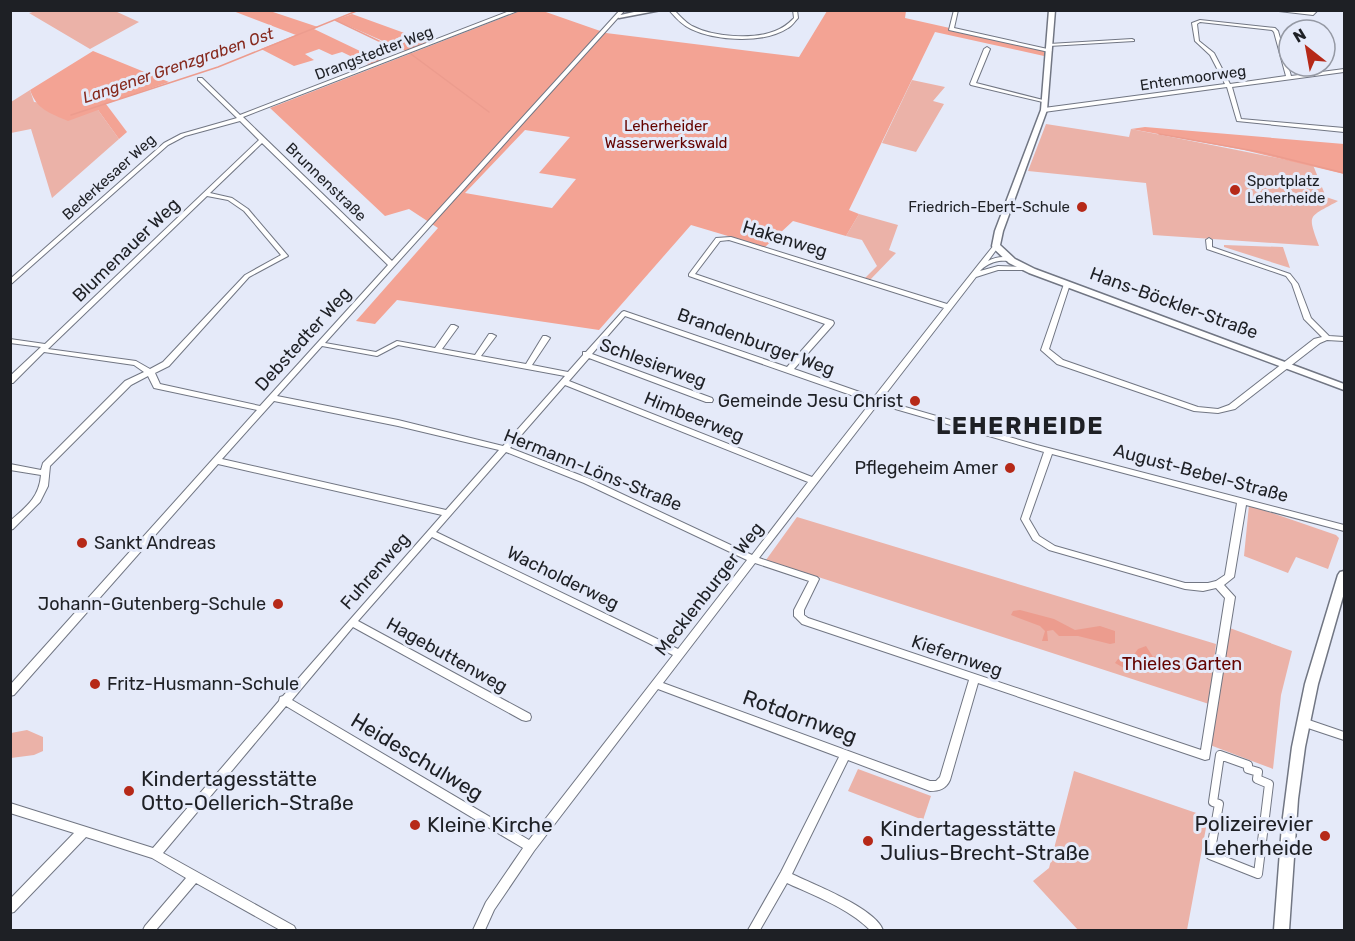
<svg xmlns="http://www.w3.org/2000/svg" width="1355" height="941" viewBox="0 0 1355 941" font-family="Rubik,sans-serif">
	<rect width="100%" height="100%" fill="#e5eaf9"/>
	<!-- green -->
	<path fill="#ebb2a8" d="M36,11H115L139,22L90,49L29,13Z
		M912,80L945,87L933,101L944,104L916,152L882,143Z
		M30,90L34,102L98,110L119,139L52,198L31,129L11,133V102Z
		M1046,124L1129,137L1131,129L1313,165L1326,197L1338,201C1308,218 1307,213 1319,246L1153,235L1146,183L1028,171Z
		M859,214L898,225L889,250L896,253L870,280L865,278L877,266L862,240L846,236Z
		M1224,245L1283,247L1290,268L1224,247Z
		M1249,505L1336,535L1339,538L1328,569L1296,557L1288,573L1244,556Z
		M797,517L1216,644L1209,704L766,560Z
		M1227,627L1292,651L1281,695L1273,769L1210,745Z
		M27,730L43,737V751L34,755L11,758V733Z
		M858,769L931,796L923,820L848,791Z
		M1074,771L1208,817L1187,930H1078L1033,881L1049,868Z"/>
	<!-- forest -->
	<path fill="#f3a394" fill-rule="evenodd" d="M233,11H270L318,27L314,29L383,62L371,66L342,52L332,55L319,49L305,54L314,60L294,66L261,49L296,35Z
		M520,11H543L606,33L799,57L827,11H906L905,18L1044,49V56L935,32L849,210L859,214L846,236L793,221L765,247L691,225L599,330L397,300L375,324L356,321L438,228L409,209L385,216L270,108ZM525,130L570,137L539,173L576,179L552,208L465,193Z
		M352,14L432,43L408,52L335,20Z
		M93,51L169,82L106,104L127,132L119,139L98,110L68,121C50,113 37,110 30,90Z
		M1145,127L1344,144V174L1244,150L1131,129Z"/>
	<!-- water -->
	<path fill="#ec9c8e" d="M1020,610L1054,619L1075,630L1100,626L1115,631V643L1110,644L1078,636H1059L1053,630L1047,631L1048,641H1042L1045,631L1040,626L1011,615L1013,611Z
		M1146,646L1153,657L1158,655L1165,657V661L1160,669L1132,662L1124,668L1115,663L1118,659L1130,660L1138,649Z"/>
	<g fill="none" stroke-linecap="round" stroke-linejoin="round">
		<!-- stream -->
		<path stroke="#ec9c8e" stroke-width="1.5" d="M335,20L383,43
			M411,54L489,112
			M71,115L218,67L359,10
			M1159,134L1260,152L1344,173"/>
		<defs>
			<path id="pedestrian" d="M1220,755L1248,765V769L1258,772L1257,779L1269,784L1258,874L1210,855L1219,804L1213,802Z"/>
			<path id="minor" d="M512,10H520L243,117L392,261L620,10H625L325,343L376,352L397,341L435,348L451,325H454L458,327L442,349L475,355L489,334H492L496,336L481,356L526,364L543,336H546L550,338L532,365L568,372L583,355V352H586L622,312L624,311L787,367L825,324L689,276V274L716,238L731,237L947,304L994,245L996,244L999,246L988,261C996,257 1006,255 1014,260C1009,262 1005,260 999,261C992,262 984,266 980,271L998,266L1027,267L1029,268V270H998L976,277L881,400L1037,445L1344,525V531L1246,505L1234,577L1224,585L1235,597L1209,759L1205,760L978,683L950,780C946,789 939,791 930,791L848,760L792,874C813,884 875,908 883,930H870C848,908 815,896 787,883L760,930H748L781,872L839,757L658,689L534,851L494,910L485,930H473L486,902L523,848L286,706L163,853L294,926L296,930H280L196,883L156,930H143L145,926L186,878L152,858L86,837L14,912L10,913V899L74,833L10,813V803L153,848L279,701L280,697L283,696L442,515L218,464L14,695L10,696V685L257,410L154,388L148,376L131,385L50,466L48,486L40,502L13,529L10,530V521C26,507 39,498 41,475L10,470V464L41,470L43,463L125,381L144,372L134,365L44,352L13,383H10V376L41,347L10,343V339L45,344L259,140L240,121L185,136L168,145L10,285V279L164,143L181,134L237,118L198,80V78H202L240,115ZM262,143L388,265L260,406L160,384L155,373L169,366L249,277L288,256L248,209L232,198L210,193ZM207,196L228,200L244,211L281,255L245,275L163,362L150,369L136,361L48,349ZM729,240L944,308L874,397L794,369L833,325L834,323L833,321L695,274L720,241ZM625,316L871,402L812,477L569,381L589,358L706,402H712L713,400L712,398L592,354ZM398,345L565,376L503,446L398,420L277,396L322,346L377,356ZM565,385L808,482L752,555L590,479L510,448ZM274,401L398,426L499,450L446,510L222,459ZM878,404L1044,452L1021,519L1033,540L1049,550L1185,589L1203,591L1216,588L1225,598L1201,750L808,618L804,615V610L819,579L817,577L759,558ZM506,452L584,483L747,560L678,649L436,532ZM1052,454L1237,503L1225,575L1216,581L1208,583H1185L1055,546L1039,536L1029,519ZM432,537L673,655L529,840L292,700L353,627L522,720L526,721L530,720L531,717L530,714L358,621ZM755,563L809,581L794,610V616L802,624L969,680L940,777L936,781H930L663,683Z
				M669,10H674C680,16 685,22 692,26C713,37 753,40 775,31C783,28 788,24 794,18L793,10H797L798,18C795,21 792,26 788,28C764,44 716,41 691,29C682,25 675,17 669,10Z
				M954,10H958L954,28L1052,50L1049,52L949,30Z
				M1270,10L1312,12L1313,10H1318L1313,15Z
				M1200,20L1275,28L1278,31L1291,76L1344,69V72L1232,87L1241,119L1344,128V132L1237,121L1227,87L1044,112L1041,110L1044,108L1225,84L1210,55L1195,41L1192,23ZM1200,22L1272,30L1274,32L1286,76L1230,84L1214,53L1199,41L1197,24Z
				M1132,39L1134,40V41L1049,46L1047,45L1049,44Z
				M987,47L990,49L976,83L1047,101V103L971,85L970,84L984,49Z
				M1209,238L1212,240V247L1290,274L1298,284L1311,318L1329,336L1344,337V341L1327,340L1320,343L1235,409L1218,413L1194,411L1057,364L1041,350L1064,284L1067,282L1070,284L1049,349L1063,360L1198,407L1218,409L1229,405L1314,339L1322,337L1304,319L1292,284L1286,276L1207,249L1206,240Z
				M1303,718L1344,732V740L1299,725L1298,722L1299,719Z"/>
			<path id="tertiary" d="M643,10H661L619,18L616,16Z
				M1049,10H1055L1047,110L1003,231L1000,245L1015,259L1035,269L1344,384V390L1029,273L1009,263L993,248L992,246L995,231L1041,110Z
				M1344,571V593L1318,684L1305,747L1298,799L1289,930H1274L1282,825L1292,747L1305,684L1338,575L1340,572Z"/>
		</defs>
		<!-- pedestrian casing -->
		<use href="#pedestrian" stroke="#717683" stroke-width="10"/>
		<!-- minor casing -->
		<use href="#minor" stroke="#717683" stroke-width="2"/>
		<!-- tertiary casing -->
		<use href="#tertiary" stroke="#717683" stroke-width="3"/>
		<!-- pedestrian -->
		<use href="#pedestrian" stroke="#fff" stroke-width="8"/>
		<!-- minor -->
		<use href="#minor" fill="#fff" fill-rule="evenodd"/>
		<!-- tertiary -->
		<use href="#tertiary" fill="#fff" fill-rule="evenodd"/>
	</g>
	<!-- markers -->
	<g fill="#b62918" stroke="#e5eaf9" stroke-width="2">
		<circle cx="1235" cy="190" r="6"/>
		<circle cx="1082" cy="207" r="6"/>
		<circle cx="915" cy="401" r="6"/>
		<circle cx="1010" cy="468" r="6"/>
		<circle cx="82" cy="543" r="6"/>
		<circle cx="278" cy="604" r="6"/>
		<circle cx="95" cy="684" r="6"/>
		<circle cx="129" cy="791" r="6"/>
		<circle cx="415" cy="825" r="6"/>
		<circle cx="1325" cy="836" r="6"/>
		<circle cx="868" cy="841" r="6"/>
	</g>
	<g text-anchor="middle" stroke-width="6" stroke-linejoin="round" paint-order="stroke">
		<!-- far-street labels -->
		<g font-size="15" fill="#1e2025" stroke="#e5eaf9">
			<text transform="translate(374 53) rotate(-21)" y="5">Drangstedter Weg</text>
			<text transform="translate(1193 78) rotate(-8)" y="5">Entenmoorweg</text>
			<text transform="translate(109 177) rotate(-42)" y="5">Bederkesaer Weg</text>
			<text transform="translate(326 182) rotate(44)" y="5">Brunnenstraße</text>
		</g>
		<!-- far-park labels -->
		<g font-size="15" fill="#650400" stroke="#e5eaf9">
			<text x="666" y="131">Leherheider<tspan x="666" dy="17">Wasserwerkswald</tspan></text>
		</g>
		<!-- far-poi labels -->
		<g font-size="15" fill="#1e2025" stroke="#e5eaf9" text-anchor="start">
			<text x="1247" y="186">Sportplatz<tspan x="1247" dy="17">Leherheide</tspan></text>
			<text x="1070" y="212" text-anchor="end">Friedrich-Ebert-Schule</text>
		</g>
		<!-- far-water labels -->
		<g font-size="16" font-style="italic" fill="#86291d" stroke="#e5eaf9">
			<text transform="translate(178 65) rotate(-19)" y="6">Langener Grenzgraben Ost</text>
		</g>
		<!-- street labels -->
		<g font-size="18" fill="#1e2025" stroke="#e5eaf9">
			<text transform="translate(785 239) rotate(17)" y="6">Hakenweg</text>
			<text transform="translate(126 250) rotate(-44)" y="6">Blumenauer Weg</text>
			<text transform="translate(1174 303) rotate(20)" y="6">Hans-Böckler-Straße</text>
			<text transform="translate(303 339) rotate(-48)" y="6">Debstedter Weg</text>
			<text transform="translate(756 342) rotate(20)" y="6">Brandenburger Weg</text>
			<text transform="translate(653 363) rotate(20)" y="6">Schlesierweg</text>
			<text transform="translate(694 417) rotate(22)" y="6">Himbeerweg</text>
			<text transform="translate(593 470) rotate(22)" y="6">Hermann-Löns-Straße</text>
			<text transform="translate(1201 473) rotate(15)" y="6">August-Bebel-Straße</text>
			<text transform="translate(375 571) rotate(-49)" y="6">Fuhrenweg</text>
			<text transform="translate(563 578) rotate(26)" y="6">Wacholderweg</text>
			<text transform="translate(709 589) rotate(-52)" y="6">Mecklenburger Weg</text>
			<text transform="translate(447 655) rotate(29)" y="6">Hagebuttenweg</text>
			<text transform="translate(957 656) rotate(19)" y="6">Kiefernweg</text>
		</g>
		<!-- poi labels -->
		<g font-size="18" fill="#1e2025" stroke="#e5eaf9" text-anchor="end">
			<text x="903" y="407">Gemeinde Jesu Christ</text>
			<text x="998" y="474">Pflegeheim Amer</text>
			<text x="94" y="549" text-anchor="start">Sankt Andreas</text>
			<text x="266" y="610">Johann-Gutenberg-Schule</text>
			<text x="107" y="690" text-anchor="start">Fritz-Husmann-Schule</text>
		</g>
		<!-- park labels -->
		<g font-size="18" fill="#650400" stroke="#e5eaf9">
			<text x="1182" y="670">Thieles Garten</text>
		</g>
		<!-- near-street labels -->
		<g font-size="21" fill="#1e2025" stroke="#e5eaf9">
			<text transform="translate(800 717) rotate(20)" y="7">Rotdornweg</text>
			<text transform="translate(417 757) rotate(31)" y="7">Heideschulweg</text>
		</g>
		<!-- near-poi labels -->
		<g font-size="21" fill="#1e2025" stroke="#e5eaf9" text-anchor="start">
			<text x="141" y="786">Kindertagesstätte<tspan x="141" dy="24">Otto-Oellerich-Straße</tspan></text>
			<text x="1313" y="831" text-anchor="end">Polizeirevier<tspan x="1313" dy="24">Leherheide</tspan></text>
			<text x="427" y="832">Kleine Kirche</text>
			<text x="880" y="836">Kindertagesstätte<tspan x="880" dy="24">Julius-Brecht-Straße</tspan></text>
		</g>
		<!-- district labels -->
		<g font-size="24" font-weight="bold" letter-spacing="1.5" fill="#1e2025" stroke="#e5eaf9">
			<text x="1020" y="434">LEHERHEIDE</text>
		</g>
	</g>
	<!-- border -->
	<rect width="1355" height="941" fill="none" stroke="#1e2025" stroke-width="24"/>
	<!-- north arrow -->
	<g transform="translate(1307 48) rotate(329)"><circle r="28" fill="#e5eaf9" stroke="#9599a4" stroke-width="1.5"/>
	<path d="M0-4.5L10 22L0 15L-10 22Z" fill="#b62918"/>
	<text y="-9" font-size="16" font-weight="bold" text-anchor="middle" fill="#1e2025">N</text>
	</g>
</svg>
